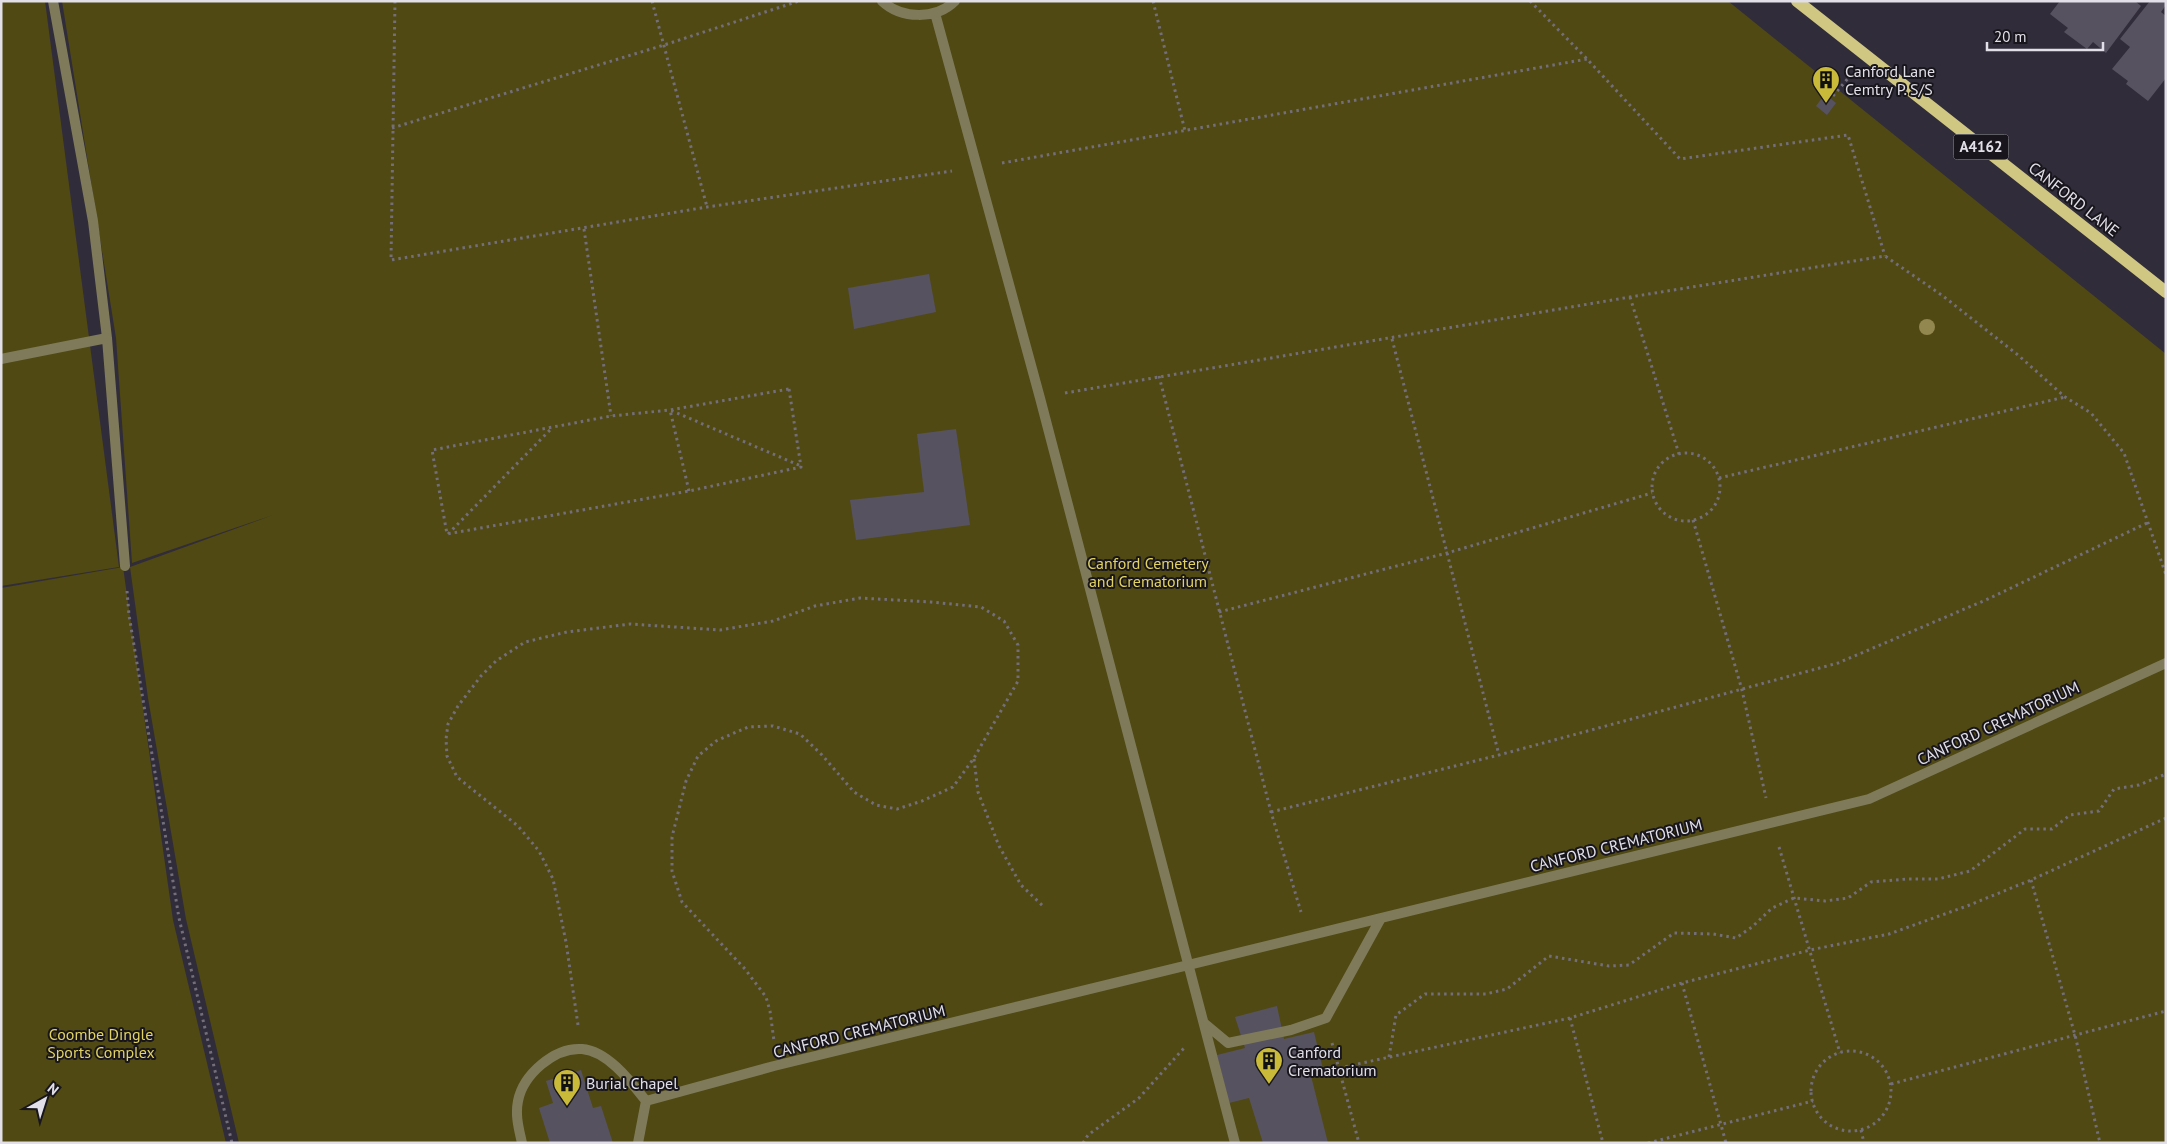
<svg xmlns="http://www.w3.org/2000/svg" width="2167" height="1144" viewBox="0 0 2167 1144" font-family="'PT Sans',sans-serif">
	<rect width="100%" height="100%" fill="#312c3a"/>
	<!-- green -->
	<path fill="#504913" d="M1,1H45L119,567L1,586Z
		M62,1H1728L2166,354V1143H239L186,919L148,698L130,567L273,515L132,563L116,338Z
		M123,567L173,920L226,1143H1V588Z"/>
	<!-- building -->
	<path fill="#575260" d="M2060,1H2135L2141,6L2106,53L2093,42L2087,49L2064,32L2068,28L2050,14Z
		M2150,1H2166V5L2161,12L2166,16V78L2148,101L2126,84L2128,81L2112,69L2130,47L2120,39Z
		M1825,94L1836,103L1827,115L1816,106Z
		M929,274L936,312L854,329L848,288Z
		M956,429L970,525L856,540L850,500L924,492L917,434Z
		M1277,1006L1284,1039L1314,1032L1323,1069L1310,1072L1328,1143H1263L1249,1098L1229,1103L1217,1055L1245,1048L1235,1017Z
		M581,1070L593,1108L601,1106L613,1143H550L539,1108L553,1103L546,1081Z"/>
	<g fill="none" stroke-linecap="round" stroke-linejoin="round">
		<!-- path -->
		<path stroke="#736e7a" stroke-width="3" stroke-dasharray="2.5 4" stroke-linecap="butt" d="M395,1L391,260L707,207L952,171
			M652,1L707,207
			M1153,1L1185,131
			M1530,1L1587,59L1680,159L1848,135L1885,256
			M1833,96L1850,76
			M392,128L664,45L799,1
			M1002,163L1587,59
			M584,229L611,416
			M1630,297L1679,454
			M1392,339L1499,755
			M1159,376L1271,812L1301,912
			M789,389L801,467L689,491L447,534L432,450L611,416L670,410Z
			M1065,393L1630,297L1885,256L1943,296L2018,355L2065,397L2091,413L2124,453L2166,575
			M1652 487a34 34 0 1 1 68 0a34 34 0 1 1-68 0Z
			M1719,478L2065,397
			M689,491L670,410L801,466
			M1693,520L1742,690L1766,798
			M448,534L550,430
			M127,591L129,615L179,918L232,1143
			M1219,612L1447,553L1652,493
			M974,759L978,792L999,846L1021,885L1043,906
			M1271,812L1499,755L1838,663L1988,599L2147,523
			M1779,847L1840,1053
			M2031,880L2075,1035L2100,1143
			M1682,983L1726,1143
			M1570,1018L1603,1143
			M578,1025L566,942L553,879L539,851L518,826L457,777L447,756L446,739L448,724L458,706L481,676L496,661L525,642L567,632L630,624L720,630L773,621L815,606L860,598L931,602L981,607L1004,621L1018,645V681L974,758L953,787L922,801L897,809L876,805L854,792L822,755L800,734L773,726L748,727L716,741L698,756L686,781L672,837V871L682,902L745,969L766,997L770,1011L774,1041
			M1332,1043L1359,1143
			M1811 1091a40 40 0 1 1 80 0a40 40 0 1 1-80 0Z
			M1389,1057L1396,1015L1425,994H1486L1507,989L1549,956L1609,966L1629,965L1674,933L1713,934L1736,938L1752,927L1772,908L1794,898L1825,901L1848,898L1871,882L1907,879H1938L1970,871L2025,829H2052L2070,815L2099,811L2114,789L2139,785L2166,774
			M1339,1068L1570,1018L1682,983L1810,950L1889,934L1967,906L2031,880L2166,818
			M1891,1084L2166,1011
			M1861,1130L1864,1143
			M1083,1143L1088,1135L1139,1098L1184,1048
			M1648,1143L1813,1101"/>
		<!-- lane -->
		<path stroke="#7f7b5a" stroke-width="10" d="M53,1L93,221L107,338L125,566
			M882,1C901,19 936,20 955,1
			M935,13L1040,398L1235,1143
			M1,359L107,338
			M1204,1023L1228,1043L1291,1030L1326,1018L1381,918
			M646,1101L774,1066L1869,799L2166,663
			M522,1143C519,1129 515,1116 518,1101C523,1075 554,1047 582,1049C608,1051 631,1082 646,1101L638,1143"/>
		<!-- primary -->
		<path stroke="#d0c782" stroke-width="12" d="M1797,1L2166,292"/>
	</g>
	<!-- trees -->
	<circle fill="#92884f" cx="1927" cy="327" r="8"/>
	<!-- icons -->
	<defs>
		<symbol id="building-pin" viewBox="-11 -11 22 30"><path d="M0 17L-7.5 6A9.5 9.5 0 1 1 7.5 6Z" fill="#caba3a" stroke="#18161c"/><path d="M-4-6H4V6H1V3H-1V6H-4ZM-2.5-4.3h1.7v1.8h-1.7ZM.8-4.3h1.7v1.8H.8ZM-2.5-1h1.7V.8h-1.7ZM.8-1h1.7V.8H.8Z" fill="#111"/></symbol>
	</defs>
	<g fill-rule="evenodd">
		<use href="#building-pin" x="1810" y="64" width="32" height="43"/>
		<use href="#building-pin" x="1253" y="1045" width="32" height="43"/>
		<use href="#building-pin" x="551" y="1067" width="32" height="43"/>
	</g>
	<g text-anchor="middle" stroke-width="4" stroke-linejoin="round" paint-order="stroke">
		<!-- shield labels -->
		<rect fill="#18161c" stroke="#a5a3ab" stroke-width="1" x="1953.5" y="134.5" width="55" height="25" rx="4"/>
		<g font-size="15" font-weight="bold" fill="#e2dfe8">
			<text x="1981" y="152">A4162</text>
		</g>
		<!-- poi labels -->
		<g font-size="16" fill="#e2dfe8" stroke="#18161c" text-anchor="start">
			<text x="1845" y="77">Canford Lane<tspan x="1845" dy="18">Cemtry P. S/S</tspan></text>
			<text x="1288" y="1058">Canford<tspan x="1288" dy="18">Crematorium</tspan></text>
			<text x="586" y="1089">Burial Chapel</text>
		</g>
		<!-- street labels -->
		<g font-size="16" fill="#e2dfe8" stroke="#18161c">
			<text transform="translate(2074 199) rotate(38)" y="6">CANFORD LANE</text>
			<text transform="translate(1998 723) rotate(-25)" y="6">CANFORD CREMATORIUM</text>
			<text transform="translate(1616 845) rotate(-14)" y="6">CANFORD CREMATORIUM</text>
			<text transform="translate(859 1031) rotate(-14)" y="6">CANFORD CREMATORIUM</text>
		</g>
		<!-- park labels -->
		<g font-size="16" fill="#e2d361" stroke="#18161c">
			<text x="1148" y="569">Canford Cemetery<tspan x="1148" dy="18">and Crematorium</tspan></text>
			<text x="101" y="1040">Coombe Dingle<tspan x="101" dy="18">Sports Complex</tspan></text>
		</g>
	</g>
	<!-- border -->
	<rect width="2167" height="1144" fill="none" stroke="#e2dfe8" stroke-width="5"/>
	<!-- north arrow -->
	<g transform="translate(45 1099) rotate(39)" stroke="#18161c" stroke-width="4" paint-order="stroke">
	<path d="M0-4L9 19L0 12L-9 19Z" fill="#e2dfe8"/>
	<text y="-8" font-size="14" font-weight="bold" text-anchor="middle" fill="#e2dfe8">N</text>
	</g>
	<!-- scale -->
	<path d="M1987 42v8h116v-8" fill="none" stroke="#e2dfe8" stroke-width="2.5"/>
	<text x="1994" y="42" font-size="15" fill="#e2dfe8" stroke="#18161c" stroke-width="4" paint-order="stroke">20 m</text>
</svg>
